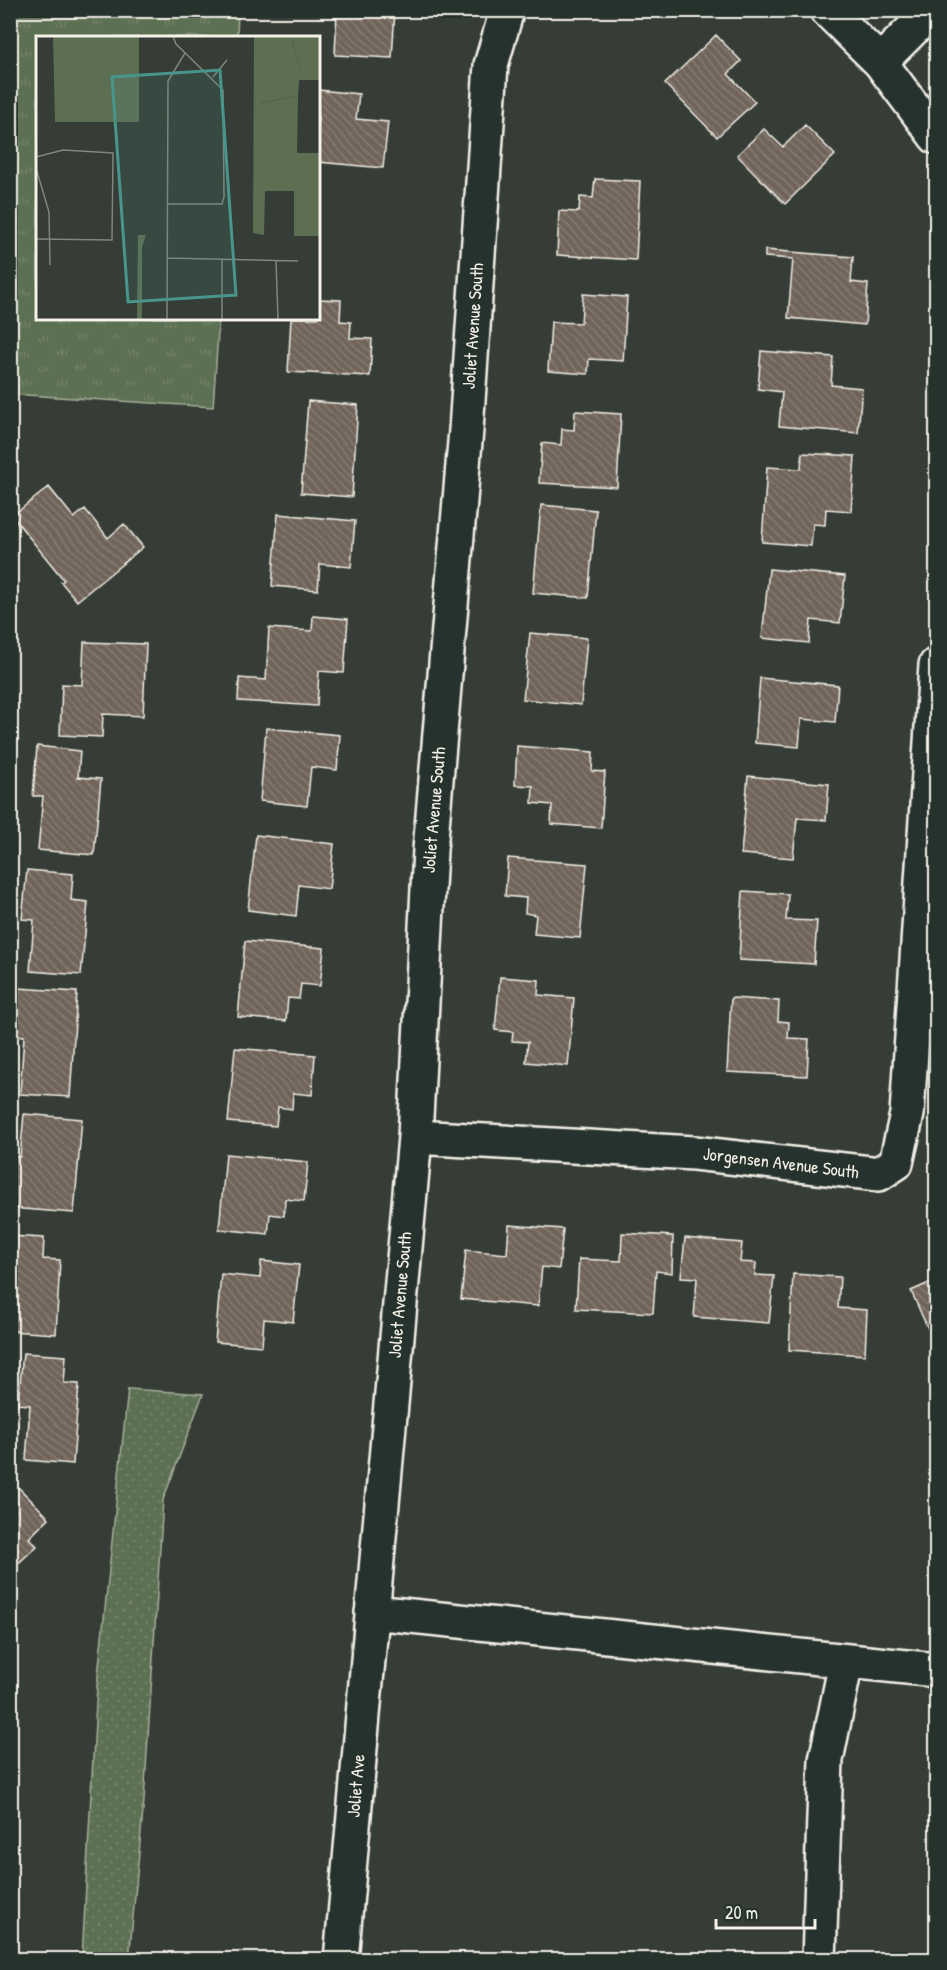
<svg xmlns="http://www.w3.org/2000/svg" width="947" height="1970" viewBox="0 0 947 1970" font-family="'Patrick Hand',sans-serif">
	<defs>
		<pattern id="grass-dots" width="8" height="8" patternUnits="userSpaceOnUse" patternTransform="scale(1.5)"><rect width="8" height="8" fill="#5c6f52"/><path d="M2 2h.1M6 6h.1" fill="none" stroke="#74846b" stroke-width="1.8" stroke-linecap="round"/></pattern>
		<pattern id="park-tufts" width="24" height="20" patternUnits="userSpaceOnUse" patternTransform="scale(1.5)"><rect width="24" height="20" fill="#5c6f52"/><path d="M3 7l-1-3M5 7V3M7 7l1-3M15 17l-1-3M17 17v-4M19 17l1-3" fill="none" stroke="#74846b"/></pattern>
		<pattern id="building-back-hatch" width="6" height="6" patternUnits="userSpaceOnUse" patternTransform="scale(1.5)"><rect width="6" height="6" fill="#70645a"/><path d="M-1 5l2 2M0 0l6 6M5-1l2 2" fill="none" stroke="#857b72"/></pattern>
	</defs>
	<rect width="100%" height="100%" fill="#353d36"/>
	<filter id="ink" filterUnits="userSpaceOnUse"><feTurbulence type="fractalNoise" baseFrequency=".0167" numOctaves="2"/><feDisplacementMap in="SourceGraphic" scale="12" xChannelSelector="R" yChannelSelector="G"/><feConvolveMatrix kernelMatrix="1 2 1 2 8 2 1 2 1" color-interpolation-filters="sRGB"/></filter>
	<g filter="url(#ink)">
		<!-- grass -->
		<path fill="url(#grass-dots)" stroke="#a8b09d" stroke-width="1.5" d="M128,1389L203,1394L163,1500L144,1800L129,1959H82L97,1685Z"/>
		<!-- park -->
		<path fill="url(#park-tufts)" stroke="#a8b09d" stroke-width="1.5" d="M10,11H238L237,37L38,38V318H219L213,407L11,394Z"/>
		<!-- building -->
		<path fill="url(#building-back-hatch)" stroke="#f4f1e8" stroke-width="1.5" d="M337,10H395L392,58L335,55Z
			M716,35L741,61L728,74L755,102L717,137L665,84Z
			M318,90L359,94L356,119L388,122L383,168L318,162Z
			M805,125L835,155L785,204L737,155L764,129L783,147Z
			M595,179L640,181L636,260L557,255L559,211L579,212L580,197L593,198Z
			M765,250L853,257L851,282L868,284L865,325L788,318L793,259L765,257Z
			M583,294L627,297L623,361L589,359L588,374L548,371L551,322L581,323Z
			M318,299L341,300L340,321L351,322L350,338L372,339L370,376L288,372L291,318H318Z
			M761,351L833,357L831,385L862,388L858,433L779,426L782,392L758,389Z
			M308,401L358,405L352,497L301,493Z
			M575,411L621,414L617,487L539,483L542,443L561,445L562,429L574,430Z
			M802,453L855,456L851,511L826,509L825,525L813,524L811,546L762,542L767,467L801,469Z
			M49,487L74,518L85,509L108,538L124,524L143,547L77,601L61,582L64,580L12,516Z
			M541,505L596,510L588,598L533,593Z
			M278,514L355,521L351,567L320,564L318,590L272,586Z
			M769,569L845,576L840,623L811,620L809,643L762,638Z
			M313,616L348,619L344,673L319,671L317,706L238,701L239,678L266,680L269,628L312,631Z
			M530,633L587,638L581,705L523,699Z
			M84,642L146,644L143,716L103,714L102,737L60,735L62,684L82,685Z
			M760,678L838,685L835,722L801,719L799,747L755,743Z
			M266,728L340,735L337,770L311,767L307,806L260,801Z
			M37,746L80,751L78,777L101,779L94,855L38,850L43,796H33Z
			M517,746L593,752L592,771L605,772L601,828L551,824L552,805L532,803L533,786L515,785Z
			M748,776L829,784L826,820L797,818L793,858L741,854Z
			M256,835L334,844L329,889L299,885L296,916L248,910Z
			M508,858L587,864L580,938L534,934L536,915L525,913L526,898L505,896Z
			M27,870L73,874L71,900L88,902L81,975L30,971L34,920L22,919Z
			M743,891L788,894L786,920L817,921L814,964L739,960Z
			M245,941L324,948L320,986L301,984L299,999L288,998L286,1021L238,1017Z
			M500,977L539,980L538,995L574,998L568,1066L526,1062L528,1042L512,1041L513,1032L495,1030Z
			M18,988L77,992L70,1097L20,1094L24,1036L15,1035Z
			M731,998L779,1001L778,1021L789,1022L788,1038L809,1039L807,1076L727,1072Z
			M235,1048L315,1055L312,1095L293,1093L292,1109L278,1107L276,1126L228,1122Z
			M24,1114L82,1119L74,1213L10,1208V1156L20,1157Z
			M226,1154L308,1162L304,1201L285,1199L284,1216L270,1214L268,1234L219,1229Z
			M509,1225L563,1229L559,1269L542,1267L538,1306L461,1299L466,1250L507,1254Z
			M622,1233L673,1236L672,1273L656,1271L653,1313L576,1309L579,1259L621,1261Z
			M10,1236L44,1238L43,1259L60,1260L56,1334L10,1331Z
			M685,1238L742,1243L740,1262L756,1263L755,1275L774,1276L769,1323L694,1317L697,1278L681,1277Z
			M261,1261L299,1265L293,1322L264,1319L262,1346L215,1342L221,1274L260,1278Z
			M793,1274L840,1277L838,1308L867,1310L865,1355L789,1350Z
			M936,1280V1327L929,1331L911,1291Z
			M23,1353L66,1356L64,1383L79,1384L73,1464L26,1460L30,1405L18,1404Z
			M12,1481L49,1518L29,1538L37,1546L10,1571Z"/>
		<g fill="none" stroke-linecap="round" stroke-linejoin="round">
			<defs>
				<path id="minor" d="M827,10L880,62L936,137
					M880,62L932,10
					M415,1137L694,1153L879,1174L896,1163L907,1114L936,665
					M372,1612L936,1670
					M341,1960L415,1137L430,850L466,430L491,65L507,10
					M819,1960L826,1760L846,1662"/>
			</defs>
			<!-- minor casing -->
			<use href="#minor" stroke="#f4f1e8" stroke-width="38"/>
			<!-- minor -->
			<use href="#minor" stroke="#26332d" stroke-width="33"/>
		</g>
	</g>
	<g text-anchor="middle" stroke-width="5" stroke-linejoin="round" paint-order="stroke">
		<!-- street labels -->
		<g font-size="18" fill="#f4f1e8" stroke="#26332d">
			<text transform="translate(473 326) rotate(-86)" y="6">Joliet Avenue South</text>
			<text transform="translate(434 810) rotate(-85)" y="6">Joliet Avenue South</text>
			<text transform="translate(781 1163) rotate(7)" y="6">Jorgensen Avenue South</text>
			<text transform="translate(400 1295) rotate(-85)" y="6">Joliet Avenue South</text>
			<text transform="translate(356 1786) rotate(-85)" y="6">Joliet Ave</text>
		</g>
	</g>
	<!-- overview -->
	<g transform="translate(36 36)">
		<rect width="284" height="284" fill="#353d36"/>
		<path d="M224,0H255L264,32L262,60L223,67ZM102,199H110L106,211V283H101Z" fill="#5c6f52"/>
		<path d="M218,0H224V67L262,60L261,117H283V200H258V155H229L228,199L217,197ZM255,0H283V44H262L264,32Z" fill="#5c6f52"/>
		<path d="M17,0H103V86H19Z" fill="#5c6f52"/>
		<path fill="none" stroke="#81857d" stroke-width="1.5" d="M177,41L191,24M0,121L27,114L77,117L76,204L0,203M0,132L13,176L14,229M132,168H186L188,161L187,54L140,8L137,0M131,222L262,225M240,225L242,283M131,283L132,45L149,17M186,283V224"/>
		<path fill="#48958c" fill-opacity="0.15" stroke="#48958c" stroke-width="3" d="M184,34L200,259L92,266L76,41Z"/>
		<rect width="284" height="284" fill="none" stroke="#f4f1e8" stroke-width="3"/>
	</g>
	<!-- margin -->
	<rect width="947" height="1970" fill="none" stroke="#26332d" stroke-width="36"/>
	<rect x="18" y="18" width="911" height="1934" fill="none" stroke="#f4f1e8" stroke-width="2" filter="url(#ink)"/>
	<!-- scale -->
	<path d="M716 1919v9h99v-9" fill="none" stroke="#f4f1e8" stroke-width="3"/>
	<text x="725" y="1919" font-size="18" fill="#f4f1e8" stroke="#26332d" stroke-width="4.5" paint-order="stroke">20 m</text>
</svg>
